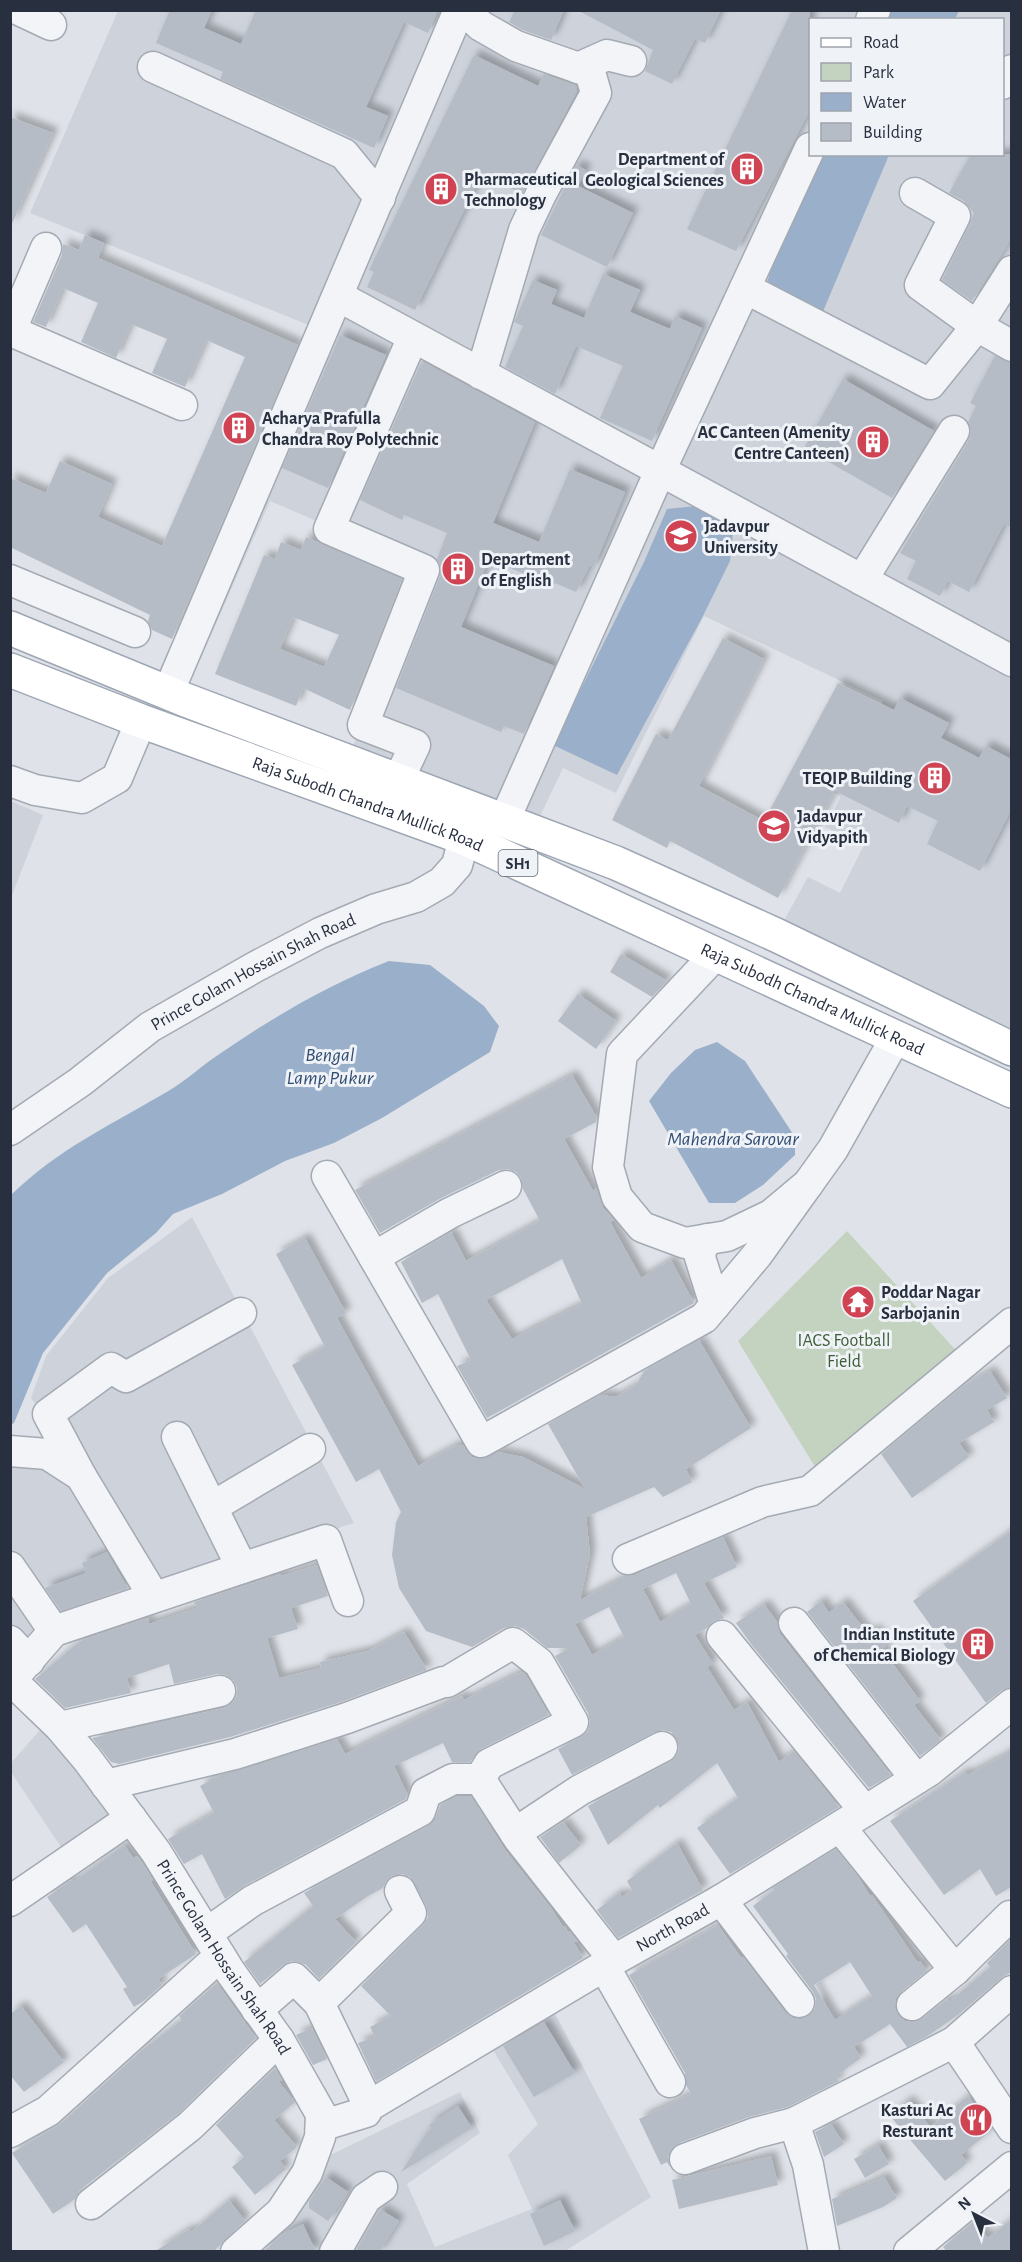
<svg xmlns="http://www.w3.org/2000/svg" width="1022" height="2262" viewBox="0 0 1022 2262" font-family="'Alegreya Sans',sans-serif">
	<defs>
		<filter id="shadow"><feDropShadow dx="5.5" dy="-5.5" stdDeviation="3" flood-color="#0004"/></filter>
	</defs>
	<rect width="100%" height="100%" fill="#dfe3e9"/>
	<!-- built -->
	<path fill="#cdd2db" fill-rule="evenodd" d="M118,11H1011V1049L776,935L808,877L840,893L864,845L825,827L841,797L834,792L883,701L704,616L616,793L563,768L533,831L346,761L431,570L270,501L183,699L152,687L311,326L30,213ZM810,20H1002V154H810Z
		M11,801L43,815L11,898Z
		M192,1217L354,1523L155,1587L84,1469L31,1398L46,1356L108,1278Z
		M10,1457L77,1479L144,1595L10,1671Z
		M49,1720L122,1813L65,1853L11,1772V1763Z
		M550,2004L651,2197L565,2251L248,2252L322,2159L460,2092L480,2133L407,2184L435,2247L532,2209L508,2155L538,2124L490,2045Z"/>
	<!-- green -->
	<path fill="#c4d3c0" d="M847,1231L963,1358L820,1475L738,1341Z"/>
	<!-- water -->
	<path fill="#9aafc9" d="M886,11H959L955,19L882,20Z
		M811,155H889L816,328L767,283L792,191Z
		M696,506L734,522L730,561L703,616L617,775L553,745L644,562L667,509Z
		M389,961L430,965L484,1006L499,1026L490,1052L382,1118L334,1143L285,1161L222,1194L173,1214L156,1233L107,1273L43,1353L14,1423L11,1425V1195C59,1148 113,1124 170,1090C187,1080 201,1066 218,1055C272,1018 327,985 389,961Z
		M717,1042L745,1061L795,1137V1155L763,1185L735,1203H709L649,1101L671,1073L695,1050Z"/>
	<!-- building -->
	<path fill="#b6bcc5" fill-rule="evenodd" filter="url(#shadow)" d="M170,10H212L204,28L241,44L256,10H438L428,33L404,22L366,107L388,116L374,148L220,79L223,72L156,43Z
		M515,10H564L551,40L523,30L509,22Z
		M577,10H721L705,43L695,39L672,84L645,71L653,50Z
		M792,10H810V110L736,251L687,229Z
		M474,55L538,86L544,74L576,85L577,91L522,194L482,174L415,310L367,287L374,272L369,270Z
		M10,117L53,133L10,228Z
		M971,154H1011V239L972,301L942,280L970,224L974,213L964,201L949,193Z
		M576,165L586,170L578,186L633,213L607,267L541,235Z
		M85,235L104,243L98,258L298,345L172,639L152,630L148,621L150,615L10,547V478L46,493L60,461L112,484L98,517L162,546L245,357L206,340L185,387L152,373L167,339L131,324L116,358L81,342L98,303L63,288L46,327L33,322L62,255L63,244L79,250Z
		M603,274L640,290L630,312L670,329L675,316L702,328L652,441L600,418L623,366L576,346L555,394L505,367L523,326L514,322L533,280L557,290L551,304L584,318Z
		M340,335L386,355L328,488L282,468Z
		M995,356L1011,363V527L1004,524L969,592L948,581L940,596L907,579L916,561L900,553L969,440L971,431L968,422L976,406L970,403Z
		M426,363L535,422L493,523L539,542L570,469L625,492L594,567L590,565L576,592L555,583L553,586L489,559L461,627L554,666L524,734L504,726L501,732L396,688L440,576L441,567L437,559L447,533L404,515L402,520L360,500L420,365Z
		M843,379L934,431L892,498L804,448Z
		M306,537L402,579L350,710L303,688L296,706L215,674L264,555L275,559L281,542L301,550ZM293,617L339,635L324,667L280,649Z
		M723,638L764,659L699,786L764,821L838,683L894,710L900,698L949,723L941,738L979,758L986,746L1011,759V810L980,871L927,844L938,821L907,806L899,823L835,791L778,898L670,841L667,848L612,820L656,734L668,740Z
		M621,954L667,981L652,997L610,972Z
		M578,994L616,1021L596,1049L558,1021Z
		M572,1075L597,1118L596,1122L564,1139L593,1191L596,1188L603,1208L614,1220L610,1222L641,1278L671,1260L694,1303L487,1418L457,1366L471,1360L438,1294L422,1303L401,1262L451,1232L466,1261L540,1221L523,1189L521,1178L516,1172L508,1169L499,1170L441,1198L380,1233L355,1190ZM562,1259L582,1304L512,1339L486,1300Z
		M305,1238L346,1313L337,1318L418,1466L457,1445L464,1446L472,1457L480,1459L498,1452L523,1457L585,1489L548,1424L601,1395L616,1397L636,1385L644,1371L699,1340L751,1428L686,1469L692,1482L663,1497L654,1487L586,1517L590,1554L580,1600L627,1576L635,1575L723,1537L737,1567L704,1583L724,1618L712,1622L707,1628L695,1635L713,1664L707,1667L734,1710L747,1702L779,1762L794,1751L839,1807L730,1874L697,1828L738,1798L717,1763L660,1808L658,1805L608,1845L588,1806L670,1762L677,1756L679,1748L677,1740L671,1732L663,1730L655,1732L572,1775L558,1749L581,1737L588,1731L590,1722L588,1713L555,1656L571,1648H547L524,1629L515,1626L504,1628L472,1647L426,1631L399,1588L392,1555L396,1522L401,1512L379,1469L356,1482L292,1365L325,1347L276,1254ZM676,1573L691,1604L660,1622L643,1589ZM609,1607L624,1637L592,1655L575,1624Z
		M990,1371L1007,1398L987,1410L994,1422L959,1443L969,1457L912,1498L881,1454L964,1385Z
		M1011,1531V1687L1001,1691L986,1703L913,1601Z
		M107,1552L128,1588L61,1611L45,1588L86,1573L82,1563Z
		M317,1565L328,1596L291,1608L298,1629L267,1638L279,1678L321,1668L320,1662L368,1651L404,1632L427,1670L341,1702L230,1737L119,1764L111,1762L92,1738L224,1708L232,1703L236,1697L237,1688L233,1680L226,1675L217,1674L174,1684L169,1664L127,1678L131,1693L65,1708L35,1679L80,1641L148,1618L149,1624L197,1608L194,1602L281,1574V1576Z
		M821,1601L829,1613L843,1602L868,1634L875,1629L887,1645L882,1649L920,1701L914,1705L941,1740L920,1756L807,1612Z
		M764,1604L777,1622L780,1634L891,1775L869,1788L751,1644L736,1623Z
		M522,1672L526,1675L549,1715L481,1749L470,1762H452L443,1743L394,1766L407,1794L406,1799L244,1886L225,1899L202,1854L184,1864L168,1839L214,1813L200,1786L220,1775L337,1739L345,1754L462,1696L464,1700Z
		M1011,1752V1887L996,1896L980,1869L944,1895L890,1821L965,1772L967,1775Z
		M457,1796H471L505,1850L551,1908L563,1927L565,1926L568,1932L569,1931L578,1942L573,1941L583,1958L376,2082L358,2043L375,2037L370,2027L391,2016L361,1986L423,1925L428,1917L426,1905L410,1877L402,1874L392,1876L386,1881L383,1888L368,1896L335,1919L356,1942L319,1979L306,1965L299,1962L291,1961L283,1965L260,1984L244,1962L313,1906L304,1893L428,1826L436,1816L440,1805Z
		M563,1822L581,1845L559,1863L540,1837Z
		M677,1843L703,1890L618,1938L597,1910L619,1893L622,1897L632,1890L627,1881Z
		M124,1845L133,1858L137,1856L142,1862L153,1880L151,1882L196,1954L158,1979L162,1985L145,2000L134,2007L123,1989L127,1987L86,1924L73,1933L47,1897L71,1880L73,1882Z
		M836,1849L857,1875L870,1896L872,1895L918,1963L920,1961L927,1971L901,1992L896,1998L895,2008L899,2016L905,2021L915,2022L923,2018L947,1999L949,2002L990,1967L987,1963L1011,1939V1972L1001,1978L958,2015L926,2037L907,2047L890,2024L854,2047L861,2058L836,2076L839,2081L788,2107L749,2117L679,2143L672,2148L668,2156L670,2167L667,2162L661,2165L639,2119L691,2094L686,2085L685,2073L629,1975L718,1925L741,1958L743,1957L785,2012L793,2018L802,2019L809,2016L815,2008L816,1999L813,1992L786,1956L788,1954L753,1906L774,1890L772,1888ZM850,1962L872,1996L835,2020L814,1985Z
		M217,1983L256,2038L179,2113L80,2190L75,2199L53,2214L12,2153L60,2124L142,2050L182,2020L179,2016Z
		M21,2006L64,2062L24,2092L10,2075V2014Z
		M544,2022L575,2073L534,2097L503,2046Z
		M312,2028L327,2059L313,2065L296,2035Z
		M275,2068L282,2080L278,2081L295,2102L274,2120L297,2147L280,2161L286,2169L255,2195L232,2167L244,2157L216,2125Z
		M968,2096L992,2130L961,2155L967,2163L945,2181L890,2116L908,2100L930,2127Z
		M458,2106L472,2128L401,2172L427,2132L432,2128L429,2125Z
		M831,2124L844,2144L824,2157L815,2132Z
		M878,2145L889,2164L865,2178L854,2159Z
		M771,2156L778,2185L679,2209L672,2180Z
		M326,2177L348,2192L328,2221L309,2208V2201Z
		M884,2177L897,2198L883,2207L837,2226L832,2199Z
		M229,2200L245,2221L213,2252H154L189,2229L191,2232Z
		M560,2200L575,2231L544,2246L530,2214Z
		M380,2209L399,2221L379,2252H355Z
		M1011,2220V2252H947L943,2247L974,2221L988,2238Z
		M303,2224L316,2252H263L284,2233Z"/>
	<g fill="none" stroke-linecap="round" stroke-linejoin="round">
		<defs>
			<g id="minor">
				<path d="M19,10L51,25"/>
				<path d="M464,10L481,26L516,46L590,72L596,93L541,194L524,230L481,374"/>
				<path d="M871,20L875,10"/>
				<path d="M153,67L344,154L380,198"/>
				<path d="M578,68L607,55L631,61"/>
				<path d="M1002,84L1012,70"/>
				<path d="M915,193L955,216L920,285L977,326L1012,271"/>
				<path d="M745,288L930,384L977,326L1012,346"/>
				<path d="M338,296L1012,661"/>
				<path d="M11,331L182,405"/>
				<path d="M10,332L46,248"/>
				<path d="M10,580L135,632"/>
				<path d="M862,580L954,431"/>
				<path d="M168,693L459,10"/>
				<path d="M10,781L35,790L82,798L117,778L141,721"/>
				<path d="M398,781L415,745L363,725L424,570L329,529L413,337"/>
				<path d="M504,821L660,471L810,148"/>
				<path d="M716,954L622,1054L608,1167L617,1197L642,1227L685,1243L727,1236L771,1215L808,1184L833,1149L896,1037"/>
				<path id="s1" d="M10,1130L80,1082L150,1027L255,967L320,933L376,909L416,897L442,882L457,865L464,838L467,814"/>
				<path d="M327,1176L481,1442L704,1318L757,1255L808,1184"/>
				<path d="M707,1239L699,1254L715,1305"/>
				<path d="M374,1257L450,1213L506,1186"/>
				<path d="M177,1437L242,1568"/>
				<path d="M10,1451L47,1454L81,1476L154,1597"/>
				<path d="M81,1476L48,1414L111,1368L126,1377L241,1313"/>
				<path d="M212,1507L310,1449"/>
				<path d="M628,1559L762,1502L810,1491L1012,1323"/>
				<path d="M10,1567L54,1631"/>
				<path d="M794,1623L916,1779"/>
				<path d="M722,1636L865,1811"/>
				<path d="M10,1641L29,1661"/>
				<path id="s2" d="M10,1679L60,1727L87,1759L156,1852L229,1970L279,2040L321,2114L320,2137L307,2173L281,2212L236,2252"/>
				<path d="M12,1679L54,1631L326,1540L348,1601"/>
				<path d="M60,1727L220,1691"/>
				<path d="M106,1785L235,1754L347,1718L443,1682H447L513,1643L539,1663L573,1722L489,1764L480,1779L519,1839L614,1960"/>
				<path d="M840,1827L955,1970"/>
				<path d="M515,1833L580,1790L662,1747"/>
				<path d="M721,1900L799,2002"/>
				<path d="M10,1901L131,1818"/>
				<path d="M207,1933L252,1901L420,1811L426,1793L453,1779H480"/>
				<path d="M604,1966L670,2082"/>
				<path d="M319,2003L411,1913L400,1891"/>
				<path d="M912,2005L955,1970L1010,1916"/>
				<path d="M257,2010L294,1978L319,2003L369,2106"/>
				<path d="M954,2042L1012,1991"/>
				<path id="s3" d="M321,2126L366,2112L369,2106L614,1960L721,1900L865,1811L929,1771L1012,1704"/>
				<path d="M10,2132L48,2111L220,1956"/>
				<path d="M685,2159L755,2133L794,2123"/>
				<path d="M91,2204L190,2126L279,2040"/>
				<path d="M335,2252L366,2198L382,2187"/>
				<path d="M824,2252L808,2165L794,2123L954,2042L1012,2128"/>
				<path d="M909,2252L1012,2167"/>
			</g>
			<g id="major">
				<path d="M10,628L183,699L616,863L776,935L1012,1049"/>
				<path id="s4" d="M10,670L141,721L464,838L1012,1091"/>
			</g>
		</defs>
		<!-- minor casing -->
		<use href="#minor" stroke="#a4aab3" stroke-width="33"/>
		<!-- major casing -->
		<use href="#major" stroke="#9ea6b4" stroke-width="36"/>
		<!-- minor -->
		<use href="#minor" stroke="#f2f4f7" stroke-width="30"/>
		<!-- major -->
		<use href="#major" stroke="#fff" stroke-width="33"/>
	</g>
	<!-- icons -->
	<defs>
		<symbol id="building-disc" viewBox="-11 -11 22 22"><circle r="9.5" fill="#cf4353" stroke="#eff2f6"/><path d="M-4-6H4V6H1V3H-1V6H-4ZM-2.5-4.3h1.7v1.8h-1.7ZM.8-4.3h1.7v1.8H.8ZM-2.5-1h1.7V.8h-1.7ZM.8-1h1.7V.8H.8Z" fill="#fff"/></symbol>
		<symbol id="university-disc" viewBox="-11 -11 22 22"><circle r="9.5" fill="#cf4353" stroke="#eff2f6"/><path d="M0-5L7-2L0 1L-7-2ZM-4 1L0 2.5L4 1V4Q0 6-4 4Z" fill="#fff"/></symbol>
		<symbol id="school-disc" viewBox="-11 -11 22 22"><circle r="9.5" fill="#cf4353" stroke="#eff2f6"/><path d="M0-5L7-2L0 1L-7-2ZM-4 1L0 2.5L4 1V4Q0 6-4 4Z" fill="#fff"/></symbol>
		<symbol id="temple-disc" viewBox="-11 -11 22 22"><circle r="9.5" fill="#cf4353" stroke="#eff2f6"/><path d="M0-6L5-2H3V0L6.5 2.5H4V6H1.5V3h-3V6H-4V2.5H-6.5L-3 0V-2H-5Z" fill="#fff"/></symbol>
		<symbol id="restaurant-disc" viewBox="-11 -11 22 22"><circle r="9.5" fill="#cf4353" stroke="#eff2f6"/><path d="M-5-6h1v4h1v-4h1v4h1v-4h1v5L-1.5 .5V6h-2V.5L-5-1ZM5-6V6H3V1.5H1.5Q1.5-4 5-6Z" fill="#fff"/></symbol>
	</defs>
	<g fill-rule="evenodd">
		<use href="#building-disc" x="728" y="150" width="38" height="38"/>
		<use href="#building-disc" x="422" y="170" width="38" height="38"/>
		<use href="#building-disc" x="220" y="409" width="38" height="38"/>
		<use href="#building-disc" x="854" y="423" width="38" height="38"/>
		<use href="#university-disc" x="662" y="517" width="38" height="38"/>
		<use href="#building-disc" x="439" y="550" width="38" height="38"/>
		<use href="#building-disc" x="916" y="759" width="38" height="38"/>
		<use href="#school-disc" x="755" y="807" width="38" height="38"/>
		<use href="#temple-disc" x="839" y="1283" width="38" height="38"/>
		<use href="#building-disc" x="959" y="1625" width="38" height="38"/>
		<use href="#restaurant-disc" x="957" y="2101" width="38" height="38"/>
	</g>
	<g text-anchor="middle" stroke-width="6" stroke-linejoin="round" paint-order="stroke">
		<!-- shield labels -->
		<rect fill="#eff2f6" stroke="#646a77" stroke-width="1.5" x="498.5" y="850" width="39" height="26" rx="4.5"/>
		<g font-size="16" font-weight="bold" fill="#283040">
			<text x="518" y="869">SH1</text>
		</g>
		<!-- poi labels -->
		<g font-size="18" font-weight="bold" fill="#283040" stroke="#eff2f6" text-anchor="start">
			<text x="724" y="165" text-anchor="end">Department of<tspan x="724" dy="21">Geological Sciences</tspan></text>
			<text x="464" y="185">Pharmaceutical<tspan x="464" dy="21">Technology</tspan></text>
			<text x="262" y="424">Acharya Prafulla<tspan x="262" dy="21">Chandra Roy Polytechnic</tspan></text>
			<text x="850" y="438" text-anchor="end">AC Canteen (Amenity<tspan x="850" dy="21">Centre Canteen)</tspan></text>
			<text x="704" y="532">Jadavpur<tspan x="704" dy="21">University</tspan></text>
			<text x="481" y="565">Department<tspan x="481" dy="21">of English</tspan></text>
			<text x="912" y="784" text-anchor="end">TEQIP Building</text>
			<text x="797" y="822">Jadavpur<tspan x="797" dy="21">Vidyapith</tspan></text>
			<text x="881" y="1298">Poddar Nagar<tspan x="881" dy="21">Sarbojanin</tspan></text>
			<text x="955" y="1640" text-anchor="end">Indian Institute<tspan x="955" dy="21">of Chemical Biology</tspan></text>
			<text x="953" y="2116" text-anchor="end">Kasturi Ac<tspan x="953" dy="21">Resturant</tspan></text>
		</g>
		<!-- street labels -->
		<g font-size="18" fill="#283040" stroke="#eff2f6">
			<text dy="6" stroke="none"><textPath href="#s4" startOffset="382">Raja Subodh Chandra Mullick Road</textPath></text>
			<text dy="6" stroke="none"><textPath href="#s1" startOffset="291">Prince Golam Hossain Shah Road</textPath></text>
			<text dy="6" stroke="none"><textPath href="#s4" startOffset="868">Raja Subodh Chandra Mullick Road</textPath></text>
			<text dy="6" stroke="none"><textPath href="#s3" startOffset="406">North Road</textPath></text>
			<text dy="6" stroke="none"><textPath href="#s2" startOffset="352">Prince Golam Hossain Shah Road</textPath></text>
		</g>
		<!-- park labels -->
		<g font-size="18" fill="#3b5c35" stroke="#eff2f6">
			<text x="844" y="1346">IACS Football<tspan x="844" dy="21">Field</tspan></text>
		</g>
		<!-- water labels -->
		<g font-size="20" font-style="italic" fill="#324d74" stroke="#eff2f6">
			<text x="330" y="1061">Bengal<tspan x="330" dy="23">Lamp Pukur</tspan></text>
			<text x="733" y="1145">Mahendra Sarovar</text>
		</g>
	</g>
	<!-- border -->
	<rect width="1022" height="2262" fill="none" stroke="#283040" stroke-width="24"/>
	<!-- legend -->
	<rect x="809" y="18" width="195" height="138" fill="#eff2f6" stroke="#9fa4ad" stroke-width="1.5"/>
	<rect x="821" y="38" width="30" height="9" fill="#ffffff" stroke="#9fa4ad" stroke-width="1.5"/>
	<text x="863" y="48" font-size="18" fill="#283040">Road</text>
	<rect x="821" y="63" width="30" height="18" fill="#c4d3c0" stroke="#9fa4ad" stroke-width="1.5"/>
	<text x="863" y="78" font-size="18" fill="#283040">Park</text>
	<rect x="821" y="93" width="30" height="18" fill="#9aafc9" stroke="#9fa4ad" stroke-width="1.5"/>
	<text x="863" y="108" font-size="18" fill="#283040">Water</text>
	<rect x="821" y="123" width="30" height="18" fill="#b6bcc5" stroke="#9fa4ad" stroke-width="1.5"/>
	<text x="863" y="138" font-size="18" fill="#283040">Building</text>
	<!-- north arrow -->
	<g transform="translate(974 2214) rotate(318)" stroke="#eff2f6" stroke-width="4.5" paint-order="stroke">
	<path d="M0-4.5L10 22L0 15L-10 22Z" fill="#283040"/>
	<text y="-9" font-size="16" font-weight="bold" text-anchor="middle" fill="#283040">N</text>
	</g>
</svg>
